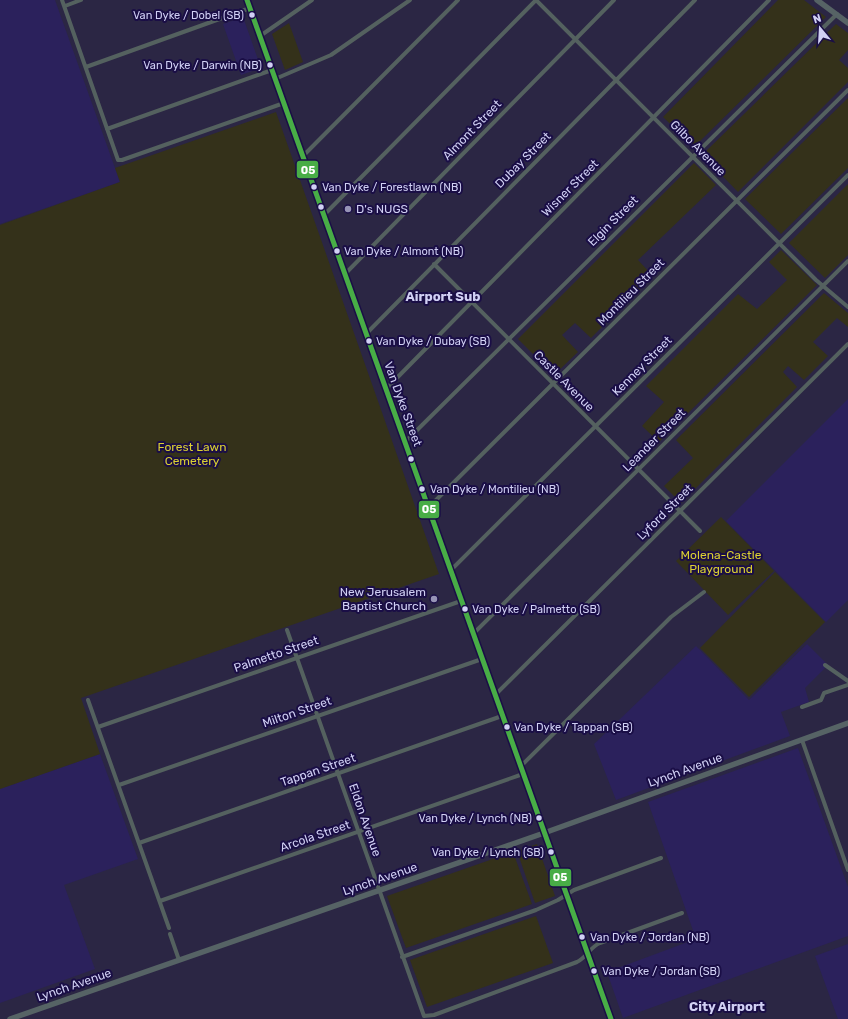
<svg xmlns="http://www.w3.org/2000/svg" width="848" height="1019" viewBox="0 0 848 1019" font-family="Rubik,sans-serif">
	<rect width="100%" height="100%" fill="#2b2644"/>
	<!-- built -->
	<path fill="#2b215c" d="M0,0H55L120,182L0,224Z
		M243,17L261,68L241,75L223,24Z
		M848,399V600L826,622L726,521Z
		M807,644L828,665L805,688L809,702L781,712L790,736L616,800L594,744L696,646L749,700Z
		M798,748L848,887V936L623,1018L607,972L696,939L648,802Z
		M100,754L138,859L64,885L95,969L0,1003V789Z
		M848,944V1019H838L815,956Z"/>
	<!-- green -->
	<path fill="#34311a" d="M778,0H804L826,17L694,147L663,117Z
		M289,23L303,62L285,70L272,34Z
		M836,24L848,33V50L839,60L848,68V82L738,192L702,155Z
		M848,98V168L781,234L745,199Z
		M276,112L439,574L81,698L100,754L0,789V225L120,182L115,168Z
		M694,163L716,185L638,260L653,276L591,338L575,323L562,335L578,352L554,375L518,339Z
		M848,184V255L825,278L789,243Z
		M781,250L817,285L659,442L642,426L664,402L646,386L738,294L757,309L787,280L769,262Z
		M824,293L848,313V327L837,318L813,342L828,356L804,380L788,366L783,372L797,387L681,503L664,486L693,458L676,440Z
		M721,517L774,571L728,615L676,561Z
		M775,572L825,622L749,697L700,648Z
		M537,844L555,896L535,903L517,851Z
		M513,852L532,904L406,948L387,896Z
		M536,916L553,963L427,1007L410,960Z"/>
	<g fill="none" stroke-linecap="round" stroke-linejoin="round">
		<!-- street -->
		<path stroke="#54615f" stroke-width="4" d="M62,0L118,160H122L284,103
			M536,0L816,280L848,307
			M65,6L81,0
			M260,36L312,0
			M86,67L250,8
			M275,79L331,55L410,0
			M107,129L272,70
			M303,156L458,0
			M324,215L536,0
			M434,264L700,531
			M345,274L614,0
			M366,334L695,0
			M386,389L769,0
			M405,442L837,14
			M428,508L848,90
			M451,570L848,175
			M287,630L424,1016L434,1015L577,962C586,958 590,947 600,943L682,913
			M473,634L848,261
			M825,665L848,681
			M495,695L848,344
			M88,700L169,928
			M802,707L821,700L824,693L848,685
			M98,727L461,601
			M802,740L848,870
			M520,767L671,617L704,592
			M119,785L482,659
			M139,843L502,716
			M160,901L523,774
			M170,934L179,960
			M402,957L536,910L558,900L574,890L661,858"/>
		<!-- secondary -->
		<path stroke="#566365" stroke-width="5.5" d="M817,0L848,23
			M10,1019L544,833L848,723"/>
		<!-- primary -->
		<path stroke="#546267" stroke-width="6" d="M247,0L611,1019"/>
		<defs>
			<path id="bus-1" d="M247,0L611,1019"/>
		</defs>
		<!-- bus-1 casing -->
		<use href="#bus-1" stroke="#1a0e46" stroke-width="8"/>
		<!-- bus-1 -->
		<use href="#bus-1" stroke="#48ad46" stroke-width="5"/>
	</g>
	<!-- markers -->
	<g fill="#d1d0f4" stroke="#1a0e46" stroke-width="1.5">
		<circle cx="252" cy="15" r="3.5"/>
		<circle cx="270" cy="65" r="3.5"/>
		<circle cx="314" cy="187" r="3.5"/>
		<circle cx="321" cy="207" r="3.5"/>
		<circle cx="337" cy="251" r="3.5"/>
		<circle cx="369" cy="341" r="3.5"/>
		<circle cx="411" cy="459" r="3.5"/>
		<circle cx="422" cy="489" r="3.5"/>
		<circle cx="465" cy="609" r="3.5"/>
		<circle cx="507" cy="727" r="3.5"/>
		<circle cx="539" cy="818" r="3.5"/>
		<circle cx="551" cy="852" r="3.5"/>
		<circle cx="582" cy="937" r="3.5"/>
		<circle cx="594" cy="971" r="3.5"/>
	</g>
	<g fill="#9794b6" stroke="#1a0e46" stroke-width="1.5">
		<circle cx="348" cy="209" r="4"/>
		<circle cx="434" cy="599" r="4"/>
	</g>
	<g text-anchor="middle" stroke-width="4" stroke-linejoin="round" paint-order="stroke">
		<!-- bus labels -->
		<g font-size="11" fill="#d1d0f4" stroke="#1a0e46" text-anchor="start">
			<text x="244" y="19" text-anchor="end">Van Dyke / Dobel (SB)</text>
			<text x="262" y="69" text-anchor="end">Van Dyke / Darwin (NB)</text>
			<text x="322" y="191">Van Dyke / Forestlawn (NB)</text>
			<text x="344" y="255">Van Dyke / Almont (NB)</text>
			<text x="376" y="345">Van Dyke / Dubay (SB)</text>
			<text x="430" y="493">Van Dyke / Montilieu (NB)</text>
			<text x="472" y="613">Van Dyke / Palmetto (SB)</text>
			<text x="514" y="731">Van Dyke / Tappan (SB)</text>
			<text x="532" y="822" text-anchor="end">Van Dyke / Lynch (NB)</text>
			<text x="544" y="856" text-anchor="end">Van Dyke / Lynch (SB)</text>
			<text x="590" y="941">Van Dyke / Jordan (NB)</text>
			<text x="602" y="975">Van Dyke / Jordan (SB)</text>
		</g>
		<!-- street labels -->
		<g font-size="12" fill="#d1d0f4" stroke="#1a0e46">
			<text transform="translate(472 130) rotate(-46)" y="4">Almont Street</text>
			<text transform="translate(698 148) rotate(45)" y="4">Gilbo Avenue</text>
			<text transform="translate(523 160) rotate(-45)" y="4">Dubay Street</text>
			<text transform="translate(570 188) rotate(-45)" y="4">Wisner Street</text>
			<text transform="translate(613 221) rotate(-45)" y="4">Elgin Street</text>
			<text transform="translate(631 292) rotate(-45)" y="4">Montilieu Street</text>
			<text transform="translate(642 366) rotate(-45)" y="4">Kenney Street</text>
			<text transform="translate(564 381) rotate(45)" y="4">Castle Avenue</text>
			<text transform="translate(403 404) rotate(70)" y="4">Van Dyke Street</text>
			<text transform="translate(654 440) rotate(-45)" y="4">Leander Street</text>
			<text transform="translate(665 512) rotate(-45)" y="4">Lyford Street</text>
			<text transform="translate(276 654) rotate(-19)" y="4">Palmetto Street</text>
			<text transform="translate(297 712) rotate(-19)" y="4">Milton Street</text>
			<text transform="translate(318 770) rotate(-19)" y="4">Tappan Street</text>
			<text transform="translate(685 770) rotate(-20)" y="4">Lynch Avenue</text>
			<text transform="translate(365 820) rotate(71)" y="4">Eldon Avenue</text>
			<text transform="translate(315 836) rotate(-19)" y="4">Arcola Street</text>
			<text transform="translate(380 879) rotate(-19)" y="4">Lynch Avenue</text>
			<text transform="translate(74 985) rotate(-19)" y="4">Lynch Avenue</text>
		</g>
		<!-- poi labels -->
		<g font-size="12" fill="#d1d0f4" stroke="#1a0e46" text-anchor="start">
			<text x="356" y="213">D's NUGS</text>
			<text x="426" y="596" text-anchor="end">New Jerusalem<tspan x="426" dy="14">Baptist Church</tspan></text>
		</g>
		<!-- park labels -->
		<g font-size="12" fill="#dbd132" stroke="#1a0e46">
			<text x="192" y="451">Forest Lawn<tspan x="192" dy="14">Cemetery</tspan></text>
			<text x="721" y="559">Molena-Castle<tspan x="721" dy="14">Playground</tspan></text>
		</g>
		<!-- neighbourhood labels -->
		<g font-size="13" font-weight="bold" fill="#d1d0f4" stroke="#1a0e46">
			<text x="443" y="301">Airport Sub</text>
			<text x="727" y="1011">City Airport</text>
		</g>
	</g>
	<g stroke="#1a0e46" stroke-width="1.5">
		<rect x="296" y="160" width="23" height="19" rx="4" fill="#48ad46"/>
		<rect x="418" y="500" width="22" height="19" rx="4" fill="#48ad46"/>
		<rect x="549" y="868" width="23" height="19" rx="4" fill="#48ad46"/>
	</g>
	<g font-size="11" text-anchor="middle" font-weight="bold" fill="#fff">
		<text x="308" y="174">05</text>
		<text x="429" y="513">05</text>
		<text x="560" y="881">05</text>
	</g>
	<!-- north arrow -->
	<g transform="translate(820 28) rotate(342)" stroke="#1a0e46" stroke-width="3" paint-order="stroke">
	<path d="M0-3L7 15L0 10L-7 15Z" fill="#d1d0f4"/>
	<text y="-6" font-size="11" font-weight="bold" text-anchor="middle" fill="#d1d0f4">N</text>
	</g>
</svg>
